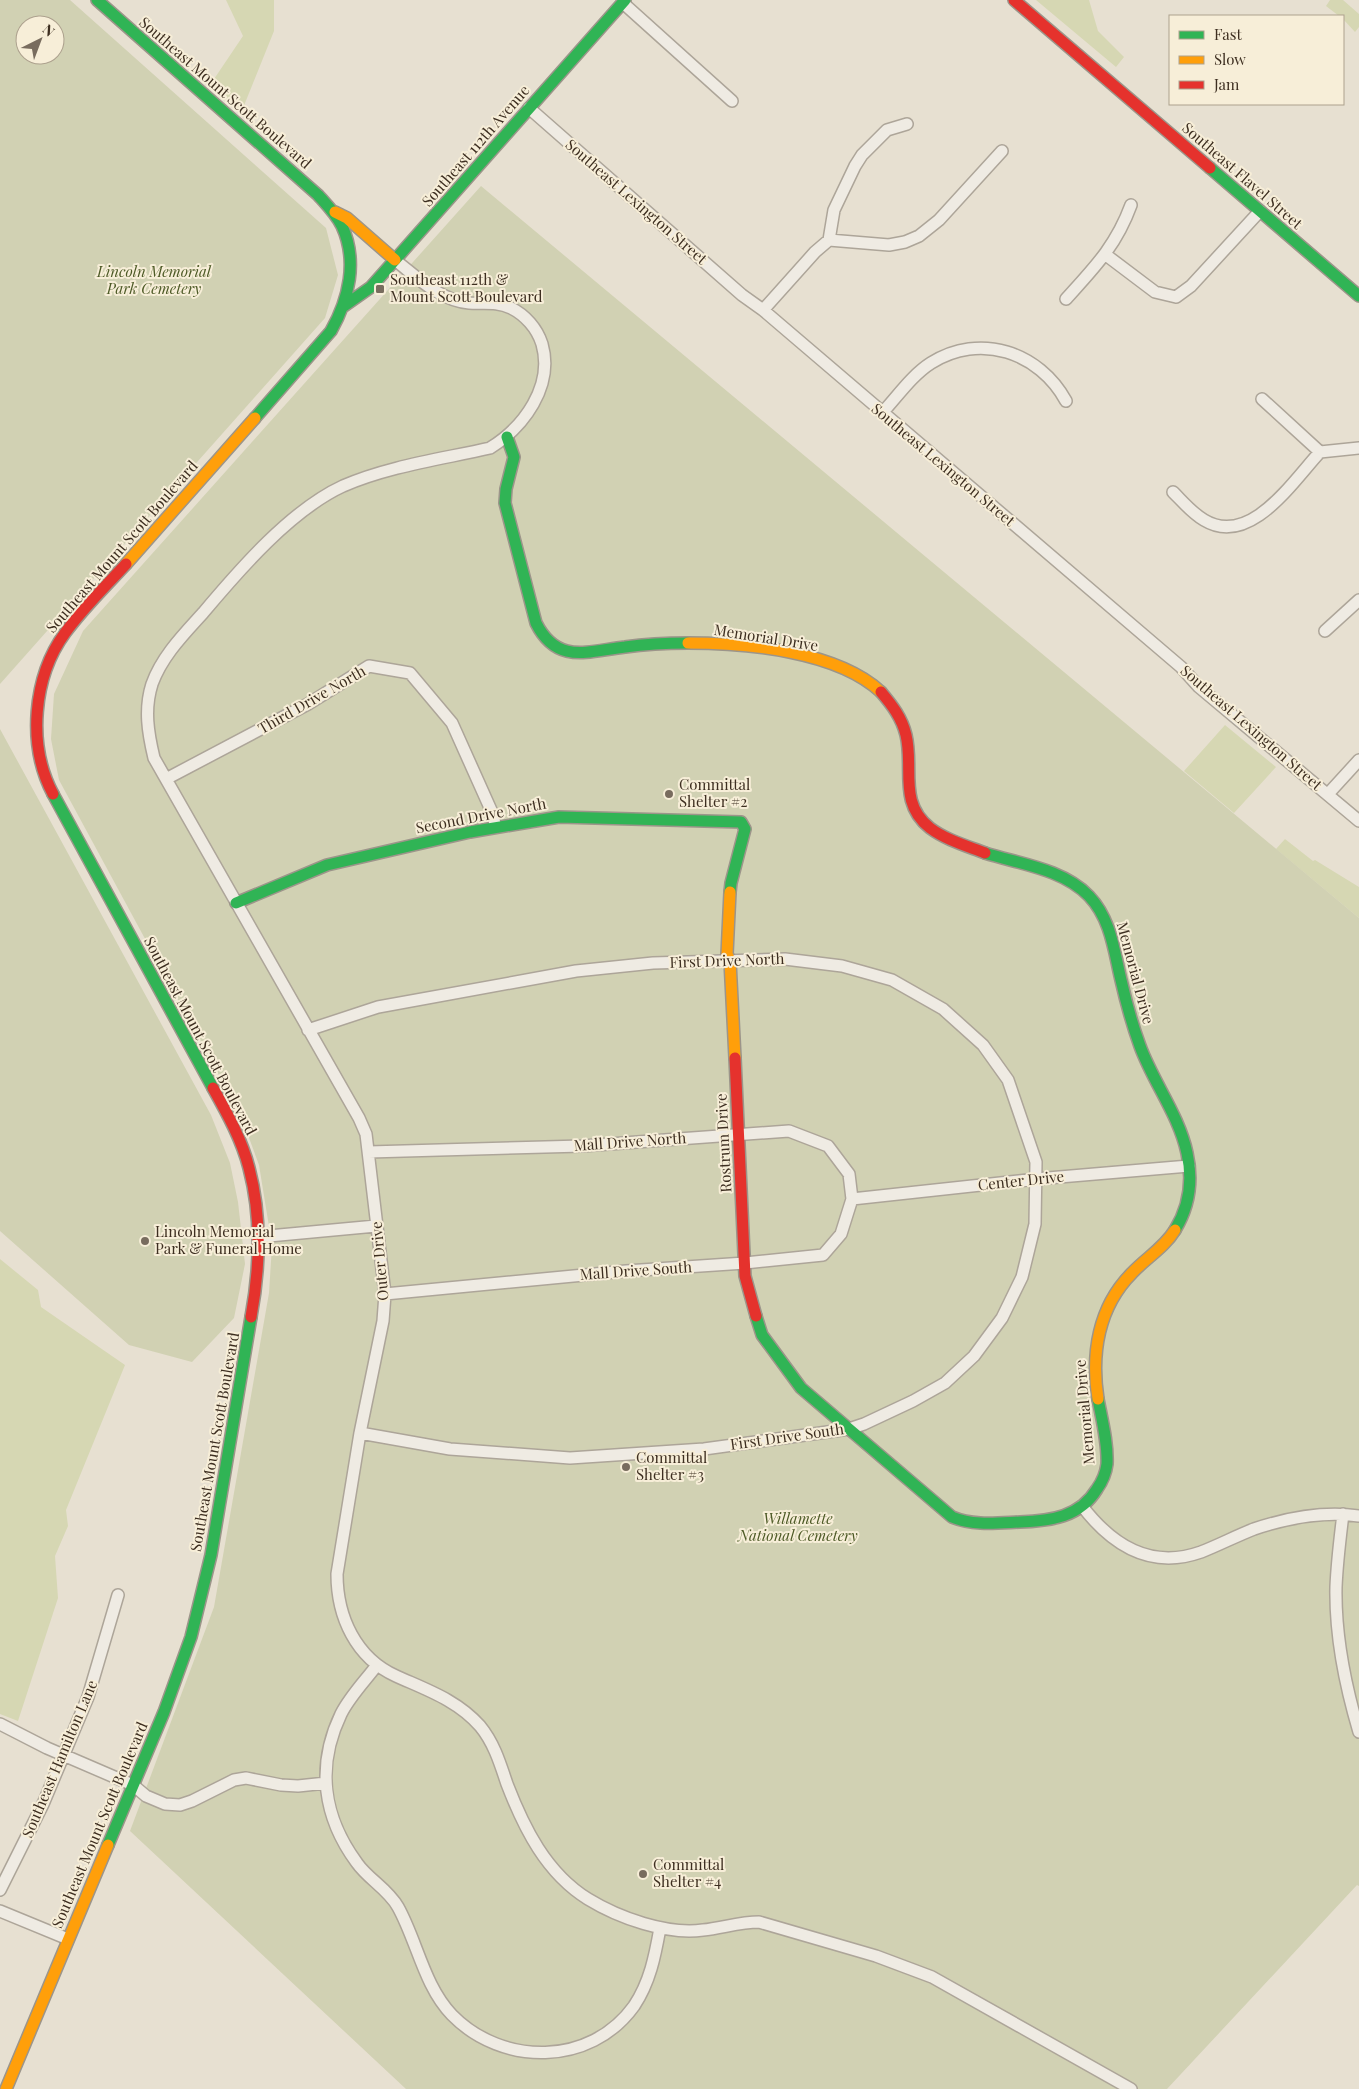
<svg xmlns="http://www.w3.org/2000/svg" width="1359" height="2089" viewBox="0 0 1359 2089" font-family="'Playfair Display',serif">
	<rect width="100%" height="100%" fill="#e7e0d1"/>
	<!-- green -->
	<path fill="#d6d7b3" d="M226,0H274V31L241,113L210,85L243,36Z
		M1036,0H1089L1098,31L1124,57L1116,67Z
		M1330,0H1343L1359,14V27L1355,32L1343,19V16H1339L1326,6Z
		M1225,725L1276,767L1234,813L1184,771Z
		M1285,839L1313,861L1315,860L1359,887V918L1276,849Z
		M0,1259L38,1290L41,1307L125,1365L66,1510L68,1526L55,1556L58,1598L18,1721L0,1714Z"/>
	<!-- cemetery -->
	<path fill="#d1d1b3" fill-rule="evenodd" d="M0,0H70L326,228L338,275L325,318L0,684ZM25,25H55V55H25Z
		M481,186L1359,918V1886L1357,1885L1167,2089H406L130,1831L214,1607L269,1293L272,1245L259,1165L241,1116L59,780L51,739L54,694L83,631Z
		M0,729L211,1115L230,1163L238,1202L245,1264L234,1318L192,1362L129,1345L0,1231Z"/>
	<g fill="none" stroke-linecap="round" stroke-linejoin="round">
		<defs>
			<path id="street" d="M623,3L732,101
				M529,108L742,295L763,310L1181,667L1199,687L1359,821
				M829,240L834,210L855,166L862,155L887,130L907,124
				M1106,255L1155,292L1176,297L1191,286L1260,211
				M395,260C418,278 439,300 469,303C483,304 497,301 511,308C525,315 537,328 542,344C554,386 524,427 490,448C442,459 389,466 343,486C291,510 240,569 203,613C184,634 162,656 152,684C144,709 148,733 154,758L359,1118L366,1134L385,1294L383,1321L360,1433L337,1574C337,1617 356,1658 396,1676C427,1690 457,1700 480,1726C494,1743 500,1763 507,1784C524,1828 546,1873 588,1899C619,1918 667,1935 703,1930C722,1928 740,1922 759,1922L876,1956L932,1977L1131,2089
				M1066,299C1094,268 1116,246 1131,205
				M763,310L815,252L829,240L889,245L905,242L919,236L939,220L1002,151
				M1262,399L1320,452
				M882,413C897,397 912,375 931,363C980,332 1039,352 1066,401
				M1173,492C1183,502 1192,513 1204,520C1250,548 1293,481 1320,452L1359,448
				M1325,631L1359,600
				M166,779L308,704L369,666L410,673L452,723L491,810L496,827
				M1328,794L1359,760
				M308,1030L378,1007L576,971L653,963L785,959L842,966L892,980L943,1009L983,1045L1008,1080L1036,1162L1035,1224L1022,1277L1002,1318L974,1356L945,1383L913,1401L864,1424L849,1429L704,1449L570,1458L450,1449L360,1433
				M369,1152L582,1146L789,1131L828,1146L849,1174L852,1199L841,1234L823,1255L745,1263L626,1271L385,1294
				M852,1199L1036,1179L1189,1166
				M258,1237L376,1226
				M1082,1506C1112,1545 1150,1570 1201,1552C1219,1545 1236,1536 1254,1529C1287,1518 1324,1511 1359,1516
				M1343,1514C1340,1538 1337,1563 1336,1587C1335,1636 1345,1685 1359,1732
				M377,1665C365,1681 350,1696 341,1714C316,1766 323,1817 357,1863C368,1879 388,1889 398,1907C417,1941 424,1986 452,2015C502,2066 590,2067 634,2006C650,1982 655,1956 660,1928
				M0,1724L47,1748L133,1785L146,1796L165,1804L180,1805L192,1801L234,1780L246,1778L281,1785L298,1786L326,1783
				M0,1890L43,1804L88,1697L118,1595
				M0,1911L68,1939"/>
			<path id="fast" d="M97,0L318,195C327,205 336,214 342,226C358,261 349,299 331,331L255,418
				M1210,168L1359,296
				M344,306L371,287L625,0
				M507,437L514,457L506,489L505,503L536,623C557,665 588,651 625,647C646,644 667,643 688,643
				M53,794L213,1088
				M985,853C1020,864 1063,869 1089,896C1111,919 1114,951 1121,980C1126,1002 1132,1024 1140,1046C1153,1082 1179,1115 1187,1153C1193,1180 1189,1207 1175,1230
				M236,903L327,865L470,832L559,817L741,822L745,829L731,883L730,892
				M756,1316L762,1335L801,1388L952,1517C973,1526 997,1523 1020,1522C1051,1521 1080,1517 1097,1489C1102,1482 1106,1472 1107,1464C1108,1443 1102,1420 1098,1399
				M108,1845L164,1712L191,1637L211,1555L251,1317"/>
			<path id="slow" d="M335,212L347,218L395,260
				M126,564L255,418
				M688,643C746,643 837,651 881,692
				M730,892L727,954L730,961L735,1058
				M1098,1399C1091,1354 1098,1307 1132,1273C1146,1258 1164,1248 1175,1230
				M6,2089L108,1845"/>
			<path id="jam" d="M1014,0L1210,168
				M881,692C892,705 902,718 906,735C914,768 898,803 930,828C946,840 967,846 985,853
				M53,794C27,745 33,677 65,633C83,608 106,586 126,564
				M735,1058L745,1276L756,1316
				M213,1088C227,1113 242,1140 249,1168C262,1217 260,1268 251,1317"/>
		</defs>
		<!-- street casing -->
		<use href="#street" stroke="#ada599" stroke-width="14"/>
		<!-- fast casing -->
		<use href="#fast" stroke="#9c958a" stroke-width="14"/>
		<!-- slow casing -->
		<use href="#slow" stroke="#9c958a" stroke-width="14"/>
		<!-- jam casing -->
		<use href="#jam" stroke="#9c958a" stroke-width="14"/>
		<!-- street -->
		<use href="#street" stroke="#efebe3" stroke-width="11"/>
		<!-- fast -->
		<use href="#fast" stroke="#30b455" stroke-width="11"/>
		<!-- slow -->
		<use href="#slow" stroke="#ff9f0a" stroke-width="11"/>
		<!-- jam -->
		<use href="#jam" stroke="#e5322d" stroke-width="11"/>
	</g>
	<!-- markers -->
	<g fill="#786c5e" stroke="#f7eed8" stroke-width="2">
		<rect x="375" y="284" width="10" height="10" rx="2.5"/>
		<circle cx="669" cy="794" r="5"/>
		<circle cx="145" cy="1241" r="5"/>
		<circle cx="626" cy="1467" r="5"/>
		<circle cx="643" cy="1874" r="5"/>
	</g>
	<g text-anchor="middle" stroke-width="4" stroke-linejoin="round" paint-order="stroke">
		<!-- street labels -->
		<g font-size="15" fill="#3d2e20" stroke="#f7eed8">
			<text transform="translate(225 93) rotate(41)" y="5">Southeast Mount Scott Boulevard</text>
			<text transform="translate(476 146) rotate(-49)" y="5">Southeast 112th Avenue</text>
			<text transform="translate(1242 176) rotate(41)" y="5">Southeast Flavel Street</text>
			<text transform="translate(636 202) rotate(41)" y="5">Southeast Lexington Street</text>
			<text transform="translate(943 465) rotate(40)" y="5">Southeast Lexington Street</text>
			<text transform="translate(122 547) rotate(-49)" y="5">Southeast Mount Scott Boulevard</text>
			<text transform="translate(766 638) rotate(9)" y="5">Memorial Drive</text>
			<text transform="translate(312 700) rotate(-30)" y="5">Third Drive North</text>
			<text transform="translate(1251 728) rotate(41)" y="5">Southeast Lexington Street</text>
			<text transform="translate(481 816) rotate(-11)" y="5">Second Drive North</text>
			<text transform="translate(727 961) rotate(-2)" y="5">First Drive North</text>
			<text transform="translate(1135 973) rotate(75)" y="5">Memorial Drive</text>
			<text transform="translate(200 1036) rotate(62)" y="5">Southeast Mount Scott Boulevard</text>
			<text transform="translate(630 1142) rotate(-4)" y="5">Mall Drive North</text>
			<text transform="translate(724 1143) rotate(-93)" y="5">Rostrum Drive</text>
			<text transform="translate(1021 1181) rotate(-6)" y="5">Center Drive</text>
			<text transform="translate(380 1261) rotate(-95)" y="5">Outer Drive</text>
			<text transform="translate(636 1271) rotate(-4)" y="5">Mall Drive South</text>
			<text transform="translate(1085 1412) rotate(-95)" y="5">Memorial Drive</text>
			<text transform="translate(787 1437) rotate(-8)" y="5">First Drive South</text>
			<text transform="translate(215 1442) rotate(-80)" y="5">Southeast Mount Scott Boulevard</text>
			<text transform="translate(60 1759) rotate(-67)" y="5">Southeast Hamilton Lane</text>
			<text transform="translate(100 1825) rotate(-67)" y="5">Southeast Mount Scott Boulevard</text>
		</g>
		<!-- park labels -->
		<g font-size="15" font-style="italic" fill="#4d5a26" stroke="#f7eed8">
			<text x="154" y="277">Lincoln Memorial<tspan x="154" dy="17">Park Cemetery</tspan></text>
			<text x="798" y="1524">Willamette<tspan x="798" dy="17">National Cemetery</tspan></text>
		</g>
		<!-- poi labels -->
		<g font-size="15" fill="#3d2e20" stroke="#f7eed8" text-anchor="start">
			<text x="390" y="285">Southeast 112th &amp;<tspan x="390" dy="17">Mount Scott Boulevard</tspan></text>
			<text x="679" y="790">Committal<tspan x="679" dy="17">Shelter #2</tspan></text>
			<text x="155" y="1237">Lincoln Memorial<tspan x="155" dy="17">Park &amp; Funeral Home</tspan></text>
			<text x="636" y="1463">Committal<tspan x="636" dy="17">Shelter #3</tspan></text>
			<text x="653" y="1870">Committal<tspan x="653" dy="17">Shelter #4</tspan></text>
		</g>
	</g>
	<!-- legend -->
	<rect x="1169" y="15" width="175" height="90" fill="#f7eed8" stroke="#ada18e"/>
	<rect x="1179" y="31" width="25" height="8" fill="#30b455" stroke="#ada18e"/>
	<text x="1214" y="40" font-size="15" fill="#3d2e20">Fast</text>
	<rect x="1179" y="56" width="25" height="8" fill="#ff9f0a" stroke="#ada18e"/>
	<text x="1214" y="65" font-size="15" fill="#3d2e20">Slow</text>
	<rect x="1179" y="81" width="25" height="8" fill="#e5322d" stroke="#ada18e"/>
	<text x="1214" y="90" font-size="15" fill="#3d2e20">Jam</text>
	<!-- north arrow -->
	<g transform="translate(40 40) rotate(42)"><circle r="24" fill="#f7eed8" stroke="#ada18e"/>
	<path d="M0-4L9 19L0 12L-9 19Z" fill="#786c5e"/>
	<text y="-8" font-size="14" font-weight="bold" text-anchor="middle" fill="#3d2e20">N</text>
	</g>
</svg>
